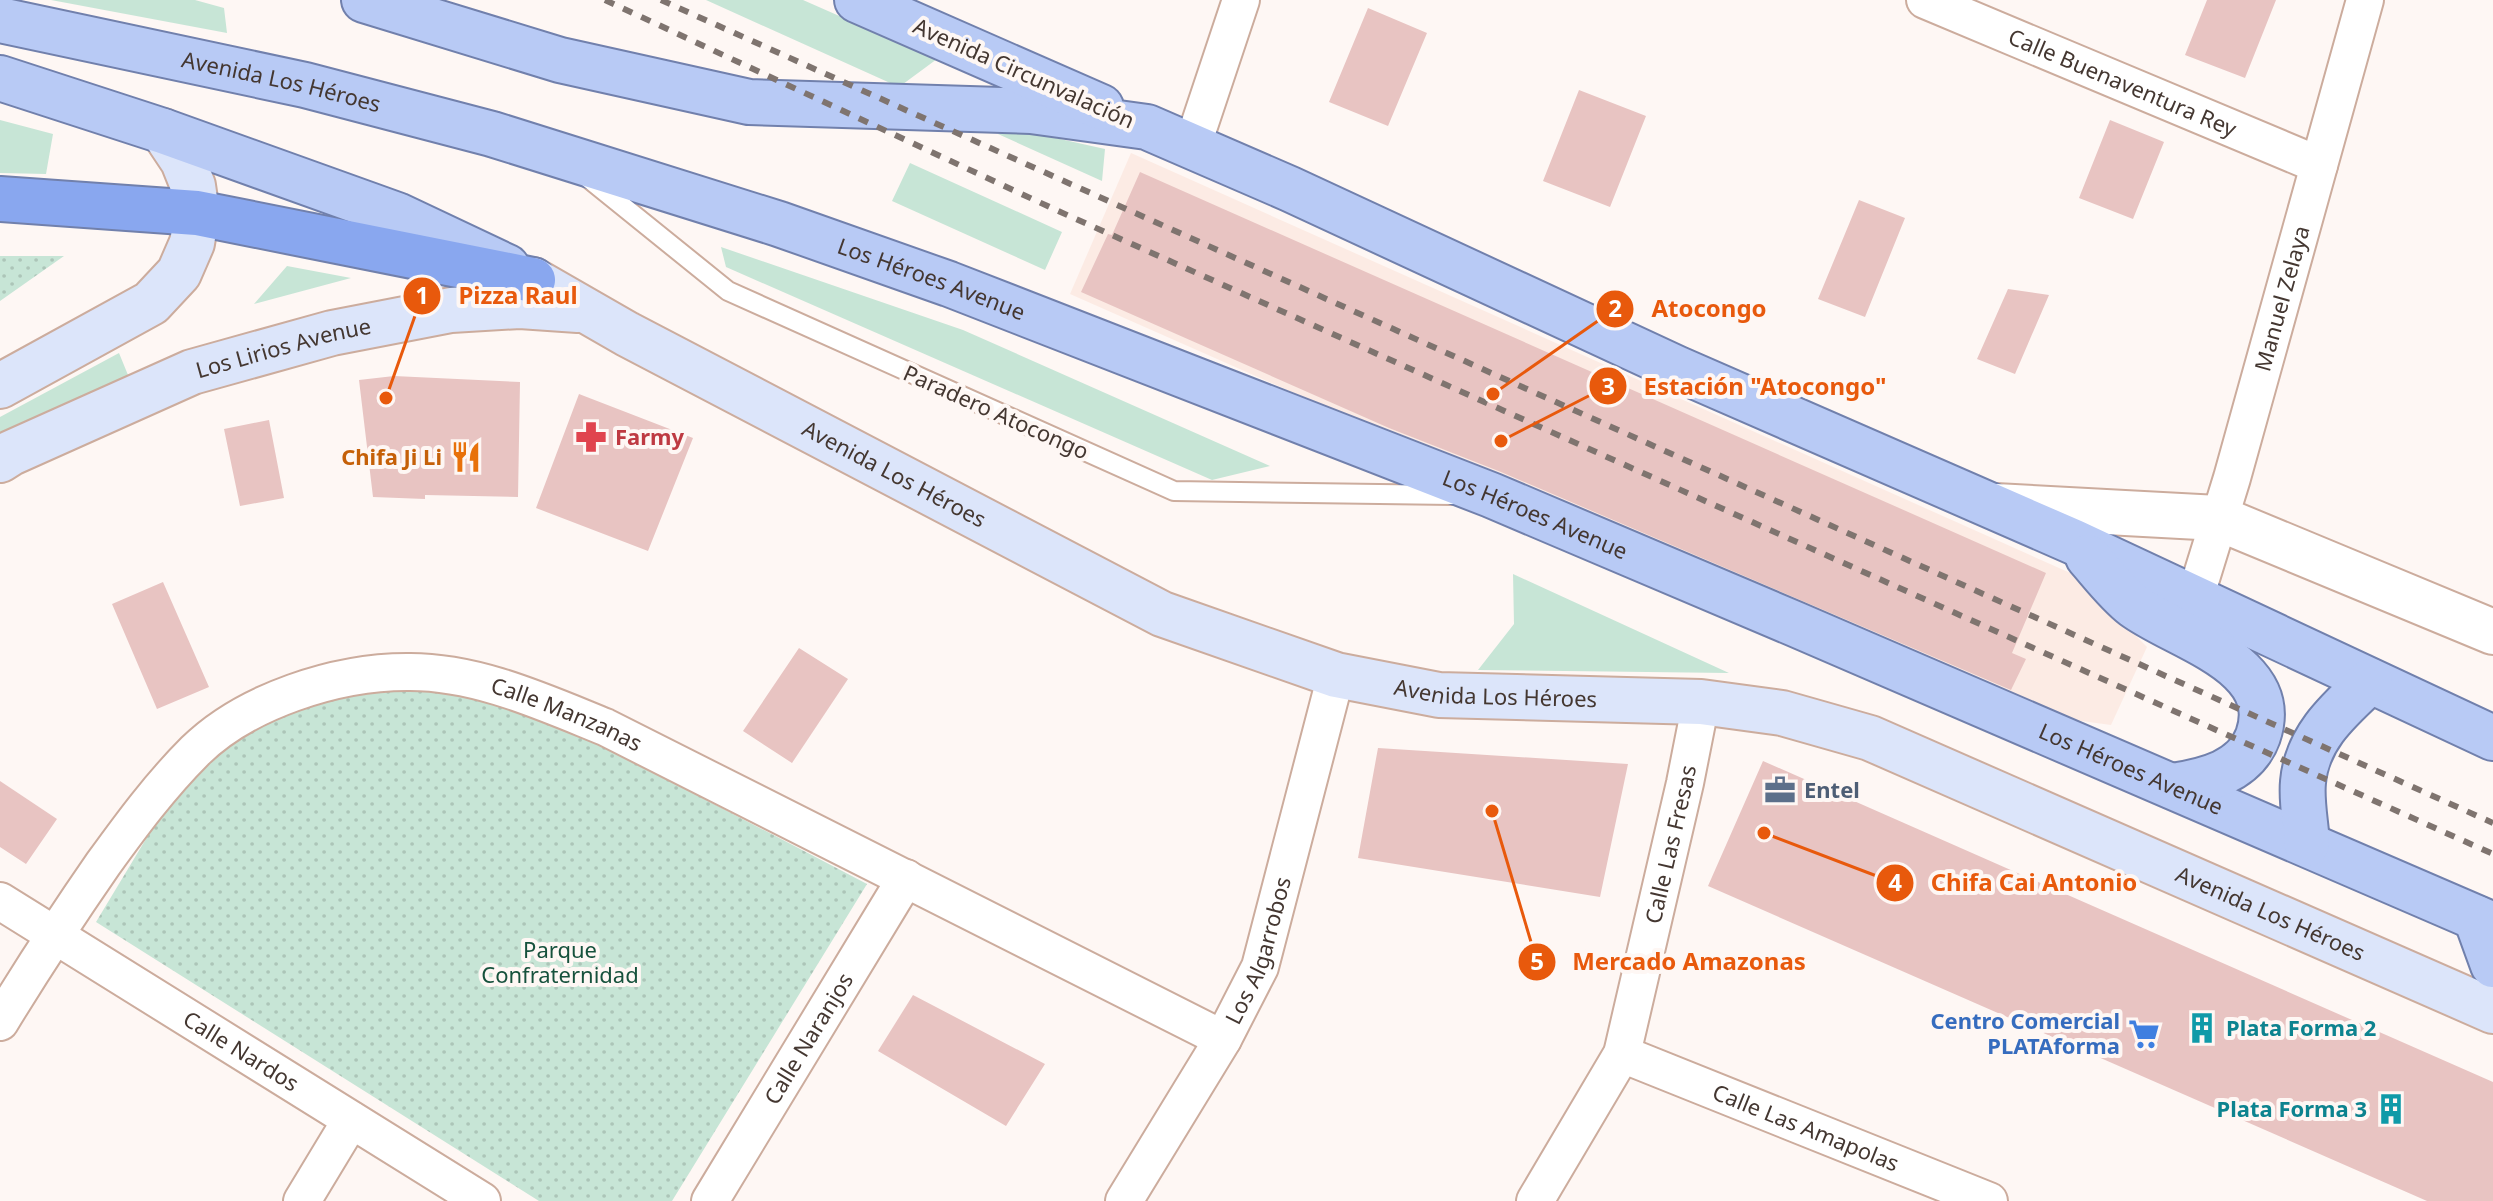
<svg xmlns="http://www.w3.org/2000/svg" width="2493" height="1201" viewBox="0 0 2493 1201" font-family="'Noto Sans',sans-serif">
	<defs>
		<pattern id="park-dots" width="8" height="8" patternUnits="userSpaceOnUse" patternTransform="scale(2)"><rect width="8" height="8" fill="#c7e5d6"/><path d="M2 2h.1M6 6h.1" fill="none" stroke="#acc5b8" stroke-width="1.8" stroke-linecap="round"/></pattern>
	</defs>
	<rect width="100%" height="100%" fill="#fef7f4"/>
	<!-- built -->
	<path fill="#fcebe4" d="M1131,153L2077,576L2147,647L2111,725L2016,712L1070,294Z"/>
	<!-- grass -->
	<path fill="#c7e5d6" d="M51,0H195L224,8L227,33Z
		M706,0H803L937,59L899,87Z
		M0,120L53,134L46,174L0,173Z
		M1033,133L1105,149L1102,181L998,134Z
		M910,163L1062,232L1045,270L892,201Z
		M721,247L963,330L1270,466L1212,480L726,267Z
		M287,266L351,278L254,304Z
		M119,353L128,375L0,434V417Z
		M1513,574L1729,673L1478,670L1514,624Z"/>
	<!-- park -->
	<path fill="url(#park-dots)" d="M0,256H64L0,301Z
		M391,689L431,690L470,698L563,725L867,884L672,1201H539L96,922L164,809L213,756L243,734L312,702Z"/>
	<!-- building -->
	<path fill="#e8c4c2" d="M2207,0H2276L2245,78L2185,55Z
		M1368,8L1427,33L1388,126L1329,102Z
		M1579,90L1646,116L1610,207L1543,181Z
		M2110,120L2164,142L2133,219L2079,198Z
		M1140,172L2046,573L2012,653L2026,659L2011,690L1501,472L1389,428L1081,292L1108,234L1112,235Z
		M1859,200L1905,218L1865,317L1818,299Z
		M2008,289L2049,295L2015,374L1977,359Z
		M394,376L520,382L518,497L425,495V499L373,497L359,380Z
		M579,394L693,438L648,551L536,508Z
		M269,420L284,498L240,506L224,429Z
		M163,582L209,687L157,709L112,604Z
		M799,648L848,679L792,763L743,731Z
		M1378,748L1628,764L1600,897L1358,858Z
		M1763,761L2493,1082V1201H2427L1708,886Z
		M0,781L57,819L26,864L0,847Z
		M913,995L1045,1064L1006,1126L878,1051Z"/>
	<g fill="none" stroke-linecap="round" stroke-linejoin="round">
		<defs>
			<path id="service" d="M588,178L728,291L1174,491L1452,495"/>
			<g id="minor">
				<path id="s1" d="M1925,0L2319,165"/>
				<path d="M1192,147L1241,0"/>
				<path id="s2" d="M2195,598L2232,478L2365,0"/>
				<path id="s3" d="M0,901L482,1201"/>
				<path id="s4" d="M0,1022C33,968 67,916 103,864C132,824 160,786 195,751C246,701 336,672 407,672C476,671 543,702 605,727L1223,1039"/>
				<path id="s5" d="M1622,1054L1989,1201"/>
				<path d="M302,1201L351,1120"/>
				<path id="s6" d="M710,1201L906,878"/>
				<path id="s7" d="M1124,1201L1223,1039L1260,967L1336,675"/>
				<path id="s8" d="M1535,1201L1622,1054L1685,783L1701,702"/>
			</g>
			<path id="tertiary" d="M1995,506L2218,518L2493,632"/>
			<g id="secondary">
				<path id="s9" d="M533,280L627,334L1162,614L1336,675L1439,695L1701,702L1782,713L1870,738L2493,1011"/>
				<path d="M0,386L151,303L179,273L192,243L197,213L193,186L183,161L163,131"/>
				<path id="s10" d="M0,460L11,453L192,372L332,333L451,310L520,306L578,310"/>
			</g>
			<g id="primary">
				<path d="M364,0L560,60L749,102L1031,111L1147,127L1290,189L1678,369L2074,542L2493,738"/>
				<path d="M857,0L1101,107"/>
				<path id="s11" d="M0,20L305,85L492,134L779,224L949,284L1491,495L1795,624L2493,925"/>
				<path d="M0,78L163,131L397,215L507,267"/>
				<path d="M2088,557C2102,573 2117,593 2134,606C2177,638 2283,663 2258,736C2245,772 2205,781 2172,786"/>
				<path d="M2307,844C2306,824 2301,802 2303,782C2307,737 2339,710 2370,681"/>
				<path d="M2476,918L2493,965"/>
			</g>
			<path id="motorway" d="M0,199L197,213L533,280"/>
		</defs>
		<!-- service casing -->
		<use href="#service" stroke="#ccac9d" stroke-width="22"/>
		<!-- minor casing -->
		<use href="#minor" stroke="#ccac9d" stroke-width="40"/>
		<!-- tertiary casing -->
		<use href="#tertiary" stroke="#ccac9d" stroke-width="48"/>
		<!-- secondary casing -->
		<use href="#secondary" stroke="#ccac9d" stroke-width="48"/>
		<!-- primary casing -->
		<use href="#primary" stroke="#7180ac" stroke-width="48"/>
		<!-- motorway casing -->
		<use href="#motorway" stroke="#7180ac" stroke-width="48"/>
		<!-- service -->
		<use href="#service" stroke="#fff" stroke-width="18"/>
		<!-- minor -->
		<use href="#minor" stroke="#fff" stroke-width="36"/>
		<!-- tertiary -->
		<use href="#tertiary" stroke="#fff" stroke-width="44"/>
		<!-- secondary -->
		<use href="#secondary" stroke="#dce5fa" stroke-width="44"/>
		<!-- primary -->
		<use href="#primary" stroke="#b8caf5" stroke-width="44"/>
		<!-- motorway -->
		<use href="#motorway" stroke="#89a7ef" stroke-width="44"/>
		<!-- rail -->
		<path stroke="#7f746f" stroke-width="6" stroke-dasharray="10 10" stroke-linecap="butt" d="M605,0L1056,210L2493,854
			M661,0L2493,823"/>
	</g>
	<!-- icons -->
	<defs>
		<symbol id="pharmacy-bare" viewBox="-9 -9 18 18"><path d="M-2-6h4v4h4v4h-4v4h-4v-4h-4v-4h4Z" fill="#e0444e" stroke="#fef7f4" stroke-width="2.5" paint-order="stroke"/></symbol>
		<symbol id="restaurant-bare" viewBox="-9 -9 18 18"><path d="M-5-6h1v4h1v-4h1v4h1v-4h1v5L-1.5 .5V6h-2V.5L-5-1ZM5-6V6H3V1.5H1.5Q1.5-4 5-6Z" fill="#e8710a" stroke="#fef7f4" stroke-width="2.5" paint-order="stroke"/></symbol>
		<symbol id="office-bare" viewBox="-9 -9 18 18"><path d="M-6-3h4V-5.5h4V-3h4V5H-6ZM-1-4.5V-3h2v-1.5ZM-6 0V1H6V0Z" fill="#5c6f8a" stroke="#fef7f4" stroke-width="2.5" paint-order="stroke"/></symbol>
		<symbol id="building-bare" viewBox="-9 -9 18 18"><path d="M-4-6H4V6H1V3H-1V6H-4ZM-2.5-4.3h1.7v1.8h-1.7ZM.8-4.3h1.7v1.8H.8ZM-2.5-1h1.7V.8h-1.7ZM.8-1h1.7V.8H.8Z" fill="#0f9aa8" stroke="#fef7f4" stroke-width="2.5" paint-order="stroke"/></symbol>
		<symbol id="supermarket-bare" viewBox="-9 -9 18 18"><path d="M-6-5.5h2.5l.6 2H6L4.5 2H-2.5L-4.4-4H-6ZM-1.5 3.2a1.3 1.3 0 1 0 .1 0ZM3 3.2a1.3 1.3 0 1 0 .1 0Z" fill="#3f7fe0" stroke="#fef7f4" stroke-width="2.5" paint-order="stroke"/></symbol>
	</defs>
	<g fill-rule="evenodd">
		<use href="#pharmacy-bare" x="569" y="415" width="44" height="44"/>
		<use href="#restaurant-bare" x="444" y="435" width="44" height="44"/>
		<use href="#office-bare" x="1758" y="768" width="44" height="44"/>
		<use href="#building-bare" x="2180" y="1006" width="44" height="44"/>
		<use href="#supermarket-bare" x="2122" y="1012" width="44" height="44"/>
		<use href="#building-bare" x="2369" y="1087" width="44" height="44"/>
	</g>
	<g text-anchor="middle" stroke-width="8" stroke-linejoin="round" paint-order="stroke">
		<!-- street labels -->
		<g font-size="22" fill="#443731" stroke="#fef7f4">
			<text transform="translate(1024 73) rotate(24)" y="8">Avenida Circunvalación</text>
			<text dy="8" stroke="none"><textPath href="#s11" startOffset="288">Avenida Los Héroes</textPath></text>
			<text dy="8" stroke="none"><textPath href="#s1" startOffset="214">Calle Buenaventura Rey</textPath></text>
			<text dy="8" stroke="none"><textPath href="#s11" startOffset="968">Los Héroes Avenue</textPath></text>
			<text dy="8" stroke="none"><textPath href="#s2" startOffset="312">Manuel Zelaya</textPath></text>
			<text dy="8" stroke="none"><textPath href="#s10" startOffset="306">Los Lirios Avenue</textPath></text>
			<text transform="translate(996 412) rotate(24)" y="8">Paradero Atocongo</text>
			<text dy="8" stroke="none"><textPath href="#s9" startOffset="410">Avenida Los Héroes</textPath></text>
			<text dy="8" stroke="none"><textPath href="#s11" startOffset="1616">Los Héroes Avenue</textPath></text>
			<text dy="8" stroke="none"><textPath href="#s9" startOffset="1058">Avenida Los Héroes</textPath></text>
			<text dy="8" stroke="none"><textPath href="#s4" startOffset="732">Calle Manzanas</textPath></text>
			<text dy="8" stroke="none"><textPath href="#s11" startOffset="2264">Los Héroes Avenue</textPath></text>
			<text dy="8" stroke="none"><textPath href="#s8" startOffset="386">Calle Las Fresas</textPath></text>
			<text dy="8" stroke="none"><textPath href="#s9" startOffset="1874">Avenida Los Héroes</textPath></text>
			<text dy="8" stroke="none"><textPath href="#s7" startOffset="286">Los Algarrobos</textPath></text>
			<text dy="8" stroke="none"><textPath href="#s6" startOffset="190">Calle Naranjos</textPath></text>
			<text dy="8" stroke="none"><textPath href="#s3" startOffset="284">Calle Nardos</textPath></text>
			<text dy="8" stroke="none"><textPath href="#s5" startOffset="198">Calle Las Amapolas</textPath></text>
		</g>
		<!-- health labels -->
		<g font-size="22" font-weight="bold" fill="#be3a42" stroke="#fef7f4" text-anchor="start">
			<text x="615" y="445">Farmy</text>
		</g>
		<!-- food labels -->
		<g font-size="22" font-weight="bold" fill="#c56008" stroke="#fef7f4" text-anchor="end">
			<text x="442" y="465">Chifa Ji Li</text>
		</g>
		<!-- service labels -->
		<g font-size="22" font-weight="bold" fill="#4e5e75" stroke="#fef7f4" text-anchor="start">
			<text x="1804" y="798">Entel</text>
		</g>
		<!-- park labels -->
		<g font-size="22" fill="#16513c" stroke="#fef7f4">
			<text x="560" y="958">Parque<tspan x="560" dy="25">Confraternidad</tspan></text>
		</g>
		<!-- shop labels -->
		<g font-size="22" font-weight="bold" fill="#366cbe" stroke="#fef7f4" text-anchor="end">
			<text x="2120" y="1029">Centro Comercial<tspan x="2120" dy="25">PLATAforma</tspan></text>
		</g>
		<!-- culture labels -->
		<g font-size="22" font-weight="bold" fill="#0d838f" stroke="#fef7f4" text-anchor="start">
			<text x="2226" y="1036">Plata Forma 2</text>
			<text x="2367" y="1117" text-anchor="end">Plata Forma 3</text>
		</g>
	</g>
	<!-- callouts -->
	<path fill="none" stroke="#e8590c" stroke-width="3" d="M386 398L422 296M1493 394L1615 309M1501 441L1608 386M1764 833L1895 883M1492 811L1537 962"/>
	<g fill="#e8590c" stroke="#fef7f4" stroke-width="3">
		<circle cx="386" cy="398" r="8"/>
		<circle cx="1493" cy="394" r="8"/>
		<circle cx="1501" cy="441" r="8"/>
		<circle cx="1764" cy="833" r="8"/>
		<circle cx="1492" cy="811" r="8"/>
		<circle cx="422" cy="296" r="20"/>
		<circle cx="1615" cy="309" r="20"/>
		<circle cx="1608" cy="386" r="20"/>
		<circle cx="1895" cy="883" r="20"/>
		<circle cx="1537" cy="962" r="20"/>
	</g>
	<g font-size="24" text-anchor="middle" font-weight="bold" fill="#fff">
		<text x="422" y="304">1</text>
		<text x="1615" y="317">2</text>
		<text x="1608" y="395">3</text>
		<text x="1895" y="891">4</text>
		<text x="1537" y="970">5</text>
	</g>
	<g font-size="24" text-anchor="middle" font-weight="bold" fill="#e8590c" stroke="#fef7f4" stroke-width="8" stroke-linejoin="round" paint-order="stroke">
		<text x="518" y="304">Pizza Raul</text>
		<text x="1709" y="317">Atocongo</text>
		<text x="1765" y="395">Estación "Atocongo"</text>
		<text x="2034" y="891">Chifa Cai Antonio</text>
		<text x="1689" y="970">Mercado Amazonas</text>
	</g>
</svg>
